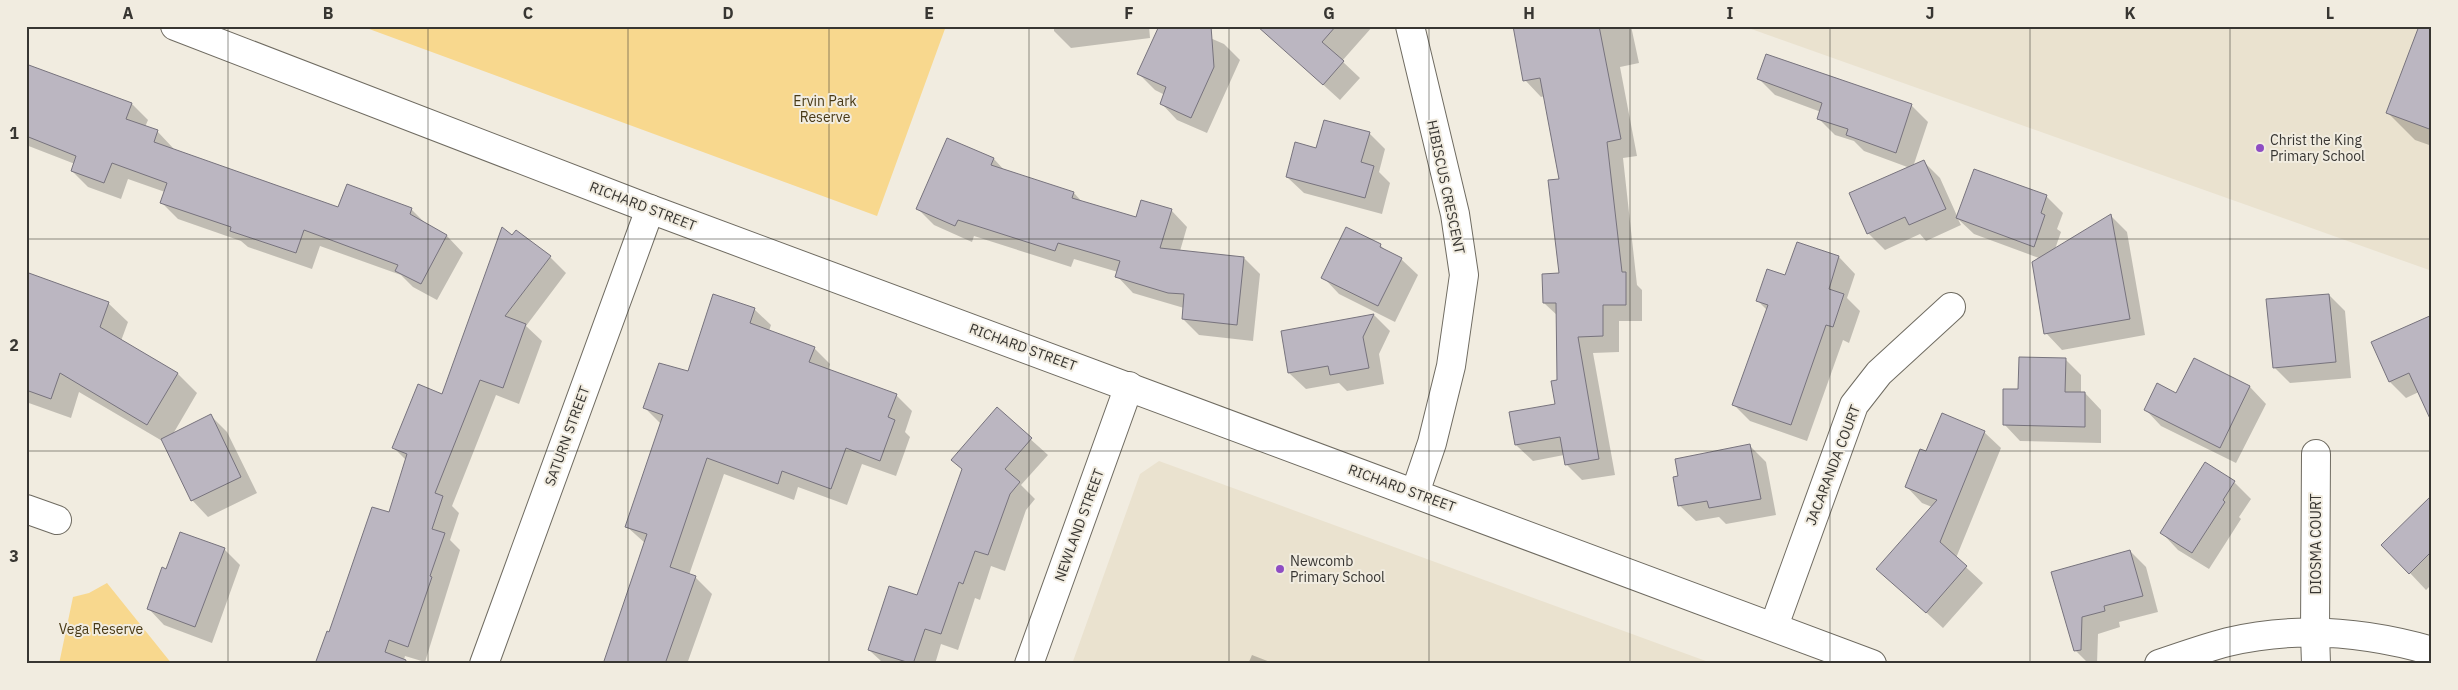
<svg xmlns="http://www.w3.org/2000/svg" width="2458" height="690" viewBox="0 0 2458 690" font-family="'IBM Plex Sans',sans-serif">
	<rect width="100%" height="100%" fill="#f1ece0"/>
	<!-- built -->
	<path fill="#eae2cf" d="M1743,26H2432V271Z
		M1159,461L1714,664H1072L1140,474Z"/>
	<!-- green -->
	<path fill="#f8d88e" d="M361,26H946L877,216Z
		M107,583L172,664H59L73,597L89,593Z"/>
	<!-- shadow -->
	<path fill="#0003" d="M1054,26H1149L1150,38L1071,48L1054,31Z
		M1268,26H1373L1342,61L1360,78L1340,100L1264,31Z
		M1514,26H1631L1639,63L1620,67L1637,156L1623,158L1637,285L1642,290V321H1619V352L1593,353L1615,475L1582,480L1566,464L1564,455L1533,461L1516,445L1557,405L1558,316L1544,303L1560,274L1561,180L1545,96L1541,97L1525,80Z
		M2432,26V146L2415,140L2388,113Z
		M1194,31L1224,44L1240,60L1207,133L1177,120L1161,103L1165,95L1155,90L1139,74Z
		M1767,56L1912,106L1928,122L1913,167L1924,162L1940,178L1958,218L2046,196L2063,213L2057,229L2061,232L2055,249L2111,216L2127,232L2145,335L2062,350L2046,333L2039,258L1974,234L1958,219L1961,225L1926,241L1920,234L1885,250L1868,233L1851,194L1910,168L1864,151L1854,141L1835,135L1818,118L1821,112L1775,95L1759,79Z
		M26,66L132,104L148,120L145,127L157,131L173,148V150L339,209H411L428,226L447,236L463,253L437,300L413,287L401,275L320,246L312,269L248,247L241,241L178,219L162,203L165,192L128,179L121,199L88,187L72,171L75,164L26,145Z
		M1369,133L1385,149L1379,172L1390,183L1382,214L1304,193L1287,177L1317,150Z
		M948,140L994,159L1005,171L1074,193L1083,203L1137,219L1171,210L1187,227L1180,251L1244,258L1260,274L1253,341L1199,335L1183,319L1184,308L1133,293L1117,276L1118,272L1074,259L1071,267L974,236L972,242L934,225L918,209Z
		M1798,243L1839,257L1855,274L1847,298L1860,311L1849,343L1843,340L1807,441L1750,421L1734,405L1767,310L1757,300L1786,277Z
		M1380,245L1387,252L1401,259L1418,275L1395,322L1339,294L1323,277Z
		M550,257L566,273L526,326L542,341L519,404L496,395L452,506L459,513L450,540L460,550L425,662L405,656L403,664L330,634L389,514L406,460L394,448L443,395Z
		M2329,295L2345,311L2351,378L2290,383L2274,367Z
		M108,303L128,322L121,341L178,374L197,393L173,434L211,416L227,432L257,493L208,517L192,500L164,442L79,392L71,418L26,402V309Z
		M754,309L771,325L769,331L814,348L830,364L828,371L896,395L912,411L905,432L910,437L896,476L862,464L847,505L798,487L794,500L724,474L689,575L696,578L712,594L687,664H605L645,543L626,526L661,424L644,407L689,373Z
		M1374,315L1390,331L1379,354L1384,384L1347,391L1339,383L1306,389L1289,373L1282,332Z
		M2432,316L2423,390L2406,398L2390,382L2373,343Z
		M2065,359L2081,375V393H2085L2101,410V443L2020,441L2004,424L2020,390Z
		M2194,360L2250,387L2266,404L2236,463L2161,426L2145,409L2176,395Z
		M997,409L1048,455L1021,485L1035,499L1026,510L1005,571L991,566L980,600L975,598L958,650L941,644L935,664H880L881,661L869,650L918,597L963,470L953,460Z
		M1984,432L2001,448L1956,558L1983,583L1943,628L1878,568L1932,507L1922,503L1906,486L1927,453Z
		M1750,446L1766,462L1776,515L1726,524L1719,517L1696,521L1679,505Z
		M2206,464L2234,482L2251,499L2239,517L2241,519L2209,569L2178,550L2162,533Z
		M2432,497V584L2426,590L2410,573Z
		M224,549L240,565L212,643L164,625L148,608L167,570Z
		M2130,551L2146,567L2158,612L2119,622L2120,627L2098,634L2097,664H2089L2075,650L2053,573Z
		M1252,655L1275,664H1248Z"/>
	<!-- building -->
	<path fill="#bbb6c1" stroke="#77737d" d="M1159,26H1211L1214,67L1191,118L1160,104L1166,87L1137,74Z
		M1257,26H1336L1322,42L1344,61L1323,85Z
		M1513,26H1599L1621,139L1607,142L1622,272H1626V305H1603V336L1578,337L1599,459L1565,465L1560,437L1515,445L1509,412L1555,404L1551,381L1557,380L1556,303H1543L1542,274L1559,273L1548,180L1559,179L1540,78L1523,81Z
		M2419,26H2432V130L2386,113Z
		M1766,54L1912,104L1896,153L1846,135L1848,129L1817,119L1822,103L1757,79Z
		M26,64L132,103L126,119L158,130L154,142L338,207L347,184L412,208L410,214L447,235L421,284L395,271L398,265L304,230L296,253L230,231L231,227L160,203L167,183L112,163L104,183L71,171L76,156L26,136Z
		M1324,120L1370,132L1361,162L1374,166L1365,198L1286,177L1295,142L1316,148Z
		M947,138L994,158L991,165L1074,192L1072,198L1136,217L1141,200L1172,209L1160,248L1244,257L1237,325L1182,319L1184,294L1168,293L1115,277L1120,261L1058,243L1055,251L958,220L955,226L916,209Z
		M1924,160L1946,209L1909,225L1905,217L1867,234L1849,193Z
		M1974,169L2047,195L2041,213L2045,215L2034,247L1956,218Z
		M2111,214L2130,319L2044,334L2032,262Z
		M502,227L512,235L516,230L551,256L505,316L526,324L503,388L480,380L435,493L443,496L432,529L445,533L430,576L432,577L408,647L389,640L385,652L406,660L405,664H315L327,631L329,632L372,507L389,512L407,454L392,448L418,384L442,394Z
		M1346,227L1381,244L1380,247L1402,258L1378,306L1321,278Z
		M1797,242L1839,256L1829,289L1844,294L1833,327L1826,325L1791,425L1732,405L1768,305L1756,301L1767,269L1785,275Z
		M26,272L109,302L100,327L178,373L147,425L60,373L51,399L26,390Z
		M713,294L755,308L750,323L815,347L809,362L897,394L888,417L895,420L880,461L846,448L831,489L782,471L778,484L707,458L670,567L696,576L665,664H603L647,534L625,527L663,415L643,408L659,363L688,371Z
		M2329,294L2336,362L2273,368L2266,299Z
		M1374,314L1363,337L1369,368L1330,375L1328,366L1288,373L1281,331Z
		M2432,315V423L2409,373L2389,382L2371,342Z
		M2019,357L2066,358L2065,392H2085V427L2003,425V389H2018Z
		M2194,358L2250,386L2220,448L2144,410L2157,383L2176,393Z
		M997,407L1032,438L1005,469L1020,482L1010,494L988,555L975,551L963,584L959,582L941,634L925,629L913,664L868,650L889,586L917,595L962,469L951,460Z
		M1942,413L1985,431L1940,542L1967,566L1926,613L1876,569L1937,500L1905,487L1920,449L1926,451Z
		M211,414L241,477L191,501L161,439Z
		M1750,444L1761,499L1709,508L1707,501L1678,506L1673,477L1678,476L1675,459Z
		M2205,462L2235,481L2223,500L2225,502L2192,553L2160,533Z
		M2432,495V551L2409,574L2381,545Z
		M180,532L225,548L195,627L147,609L162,567L166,569Z
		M2130,550L2143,596L2104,606L2105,611L2082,617L2081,650L2074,651L2051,572Z"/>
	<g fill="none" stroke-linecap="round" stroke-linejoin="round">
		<defs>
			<path id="street" d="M1410,26L1455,214L1464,275L1451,366L1432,443L1415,493
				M26,509L57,520
				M1774,626L1854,405L1879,373L1951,307
				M2315,634L2316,454
				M484,664L650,209
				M1029,664L1129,386"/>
			<path id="secondary" d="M175,26L650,209L1872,664
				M2315,634L2316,664
				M2159,664C2182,656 2205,648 2228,642C2295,626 2366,632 2432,651"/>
		</defs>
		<!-- street casing -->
		<use href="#street" stroke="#6f6b61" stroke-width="30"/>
		<!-- secondary casing -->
		<use href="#secondary" stroke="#6f6b61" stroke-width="30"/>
		<!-- street -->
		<use href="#street" stroke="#fff" stroke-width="28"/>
		<!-- secondary -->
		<use href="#secondary" stroke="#fff" stroke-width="28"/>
	</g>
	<!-- grid -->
	<path fill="none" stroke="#383632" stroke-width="1" stroke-opacity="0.55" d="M228,26V664M428,26V664M628,26V664M829,26V664M1029,26V664M1229,26V664M1429,26V664M1630,26V664M1830,26V664M2030,26V664M2230,26V664M26,239H2432M26,451H2432"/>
	<!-- markers -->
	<g fill="#8e4dc3" stroke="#f1ece0" stroke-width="2">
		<circle cx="2260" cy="148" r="5"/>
		<circle cx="1280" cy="569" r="5"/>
	</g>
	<g text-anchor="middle" stroke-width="4" stroke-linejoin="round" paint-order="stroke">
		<!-- park labels -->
		<g font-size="14" fill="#483915" stroke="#f1ece0">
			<text x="825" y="106">Ervin Park<tspan x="825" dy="16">Reserve</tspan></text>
			<text x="101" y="634">Vega Reserve</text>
		</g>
		<!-- poi labels -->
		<g font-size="14" fill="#383632" stroke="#f1ece0" text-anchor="start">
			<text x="2270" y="145">Christ the King<tspan x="2270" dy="16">Primary School</tspan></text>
			<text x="1290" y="566">Newcomb<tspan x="1290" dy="16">Primary School</tspan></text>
		</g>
		<!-- street labels -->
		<g font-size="14" fill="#383632" stroke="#f1ece0">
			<text transform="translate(1446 187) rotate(78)" y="5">HIBISCUS CRESCENT</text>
			<text transform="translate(643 206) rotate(21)" y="5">RICHARD STREET</text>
			<text transform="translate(1023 347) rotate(20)" y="5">RICHARD STREET</text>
			<text transform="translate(567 436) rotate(-70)" y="5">SATURN STREET</text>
			<text transform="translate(1833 465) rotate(-69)" y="5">JACARANDA COURT</text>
			<text transform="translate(1402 488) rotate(20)" y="5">RICHARD STREET</text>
			<text transform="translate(1079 525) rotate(-70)" y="5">NEWLAND STREET</text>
			<text transform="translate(2316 544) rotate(-90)" y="5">DIOSMA COURT</text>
		</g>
	</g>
	<!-- border -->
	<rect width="2458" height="690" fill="none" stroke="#f1ece0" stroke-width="55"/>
	<rect x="28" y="28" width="2402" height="634" fill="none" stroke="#383632" stroke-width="2"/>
	<g font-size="16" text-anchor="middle" font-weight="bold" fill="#383632">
		<text x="128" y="19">A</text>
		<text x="328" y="19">B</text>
		<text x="528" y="19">C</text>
		<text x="728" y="19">D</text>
		<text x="929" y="19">E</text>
		<text x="1129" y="19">F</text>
		<text x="1329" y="19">G</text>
		<text x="1529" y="19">H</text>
		<text x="1730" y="19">I</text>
		<text x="1930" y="19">J</text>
		<text x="2130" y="19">K</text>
		<text x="2330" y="19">L</text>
		<text x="14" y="139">1</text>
		<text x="14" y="351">2</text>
		<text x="14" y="562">3</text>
	</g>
</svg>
